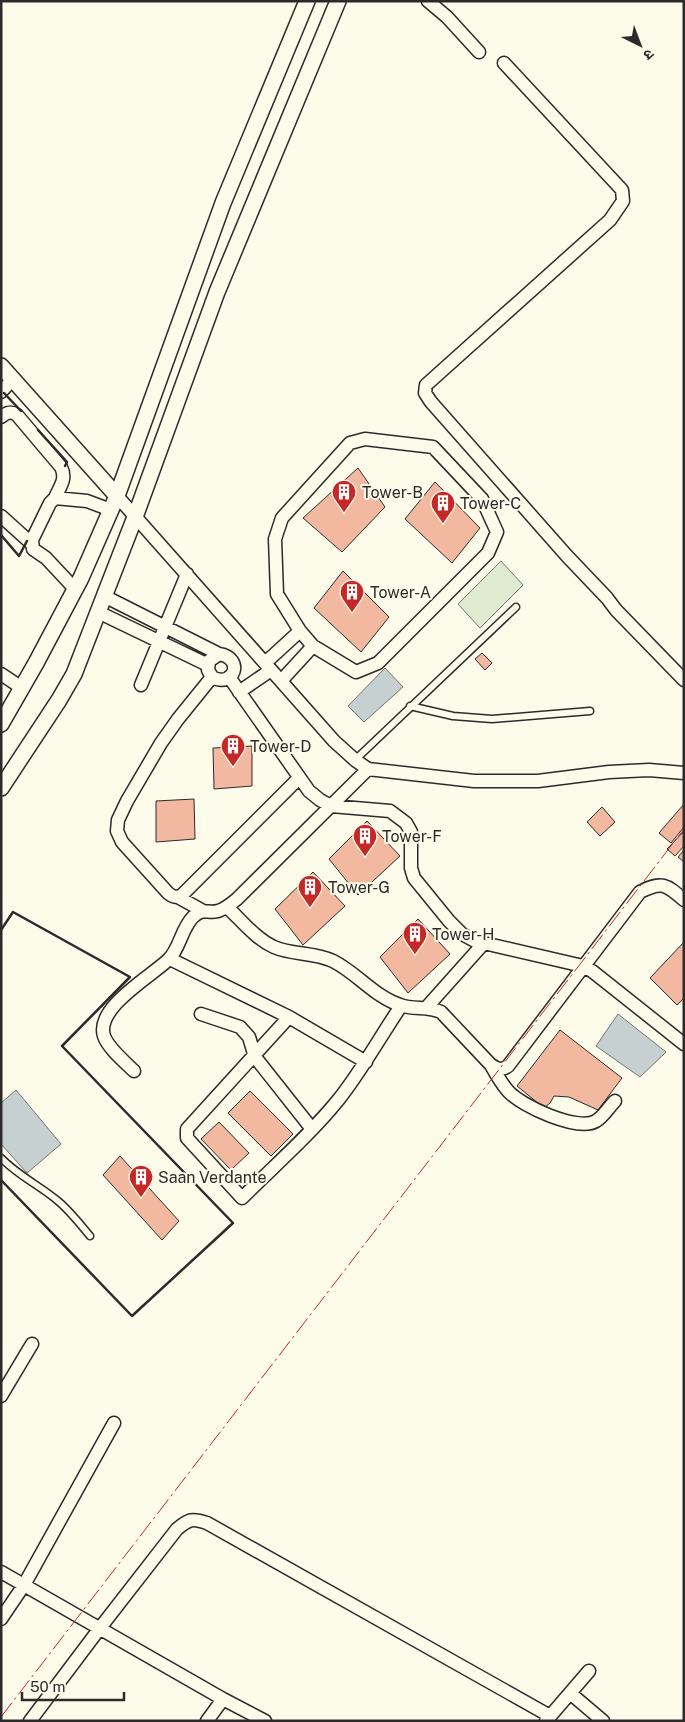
<svg xmlns="http://www.w3.org/2000/svg" width="685" height="1722" viewBox="0 0 685 1722" font-family="'Public Sans','Noto Sans Devanagari',sans-serif">
	<rect width="100%" height="100%" fill="#fdfbea"/>
	<!-- green -->
	<path fill="#deebd1" stroke="#74746e" d="M501,561L523,585L480,628L458,604Z"/>
	<!-- water -->
	<path fill="#c7d0d0" stroke="#74746e" d="M385,668L403,687L364,722L348,706Z
		M618,1014L666,1052L640,1077L596,1046Z
		M16,1090L61,1144L27,1173L1,1144V1103Z"/>
	<!-- building -->
	<path fill="#f2b8a0" stroke="#2b2b2b" d="M358,468L385,507L342,552L303,518Z
		M435,482L480,528L452,563L405,519Z
		M343,571L389,617L361,652L314,608Z
		M482,653L492,663L485,670L475,659Z
		M252,746V786L214,789L213,748Z
		M194,799L195,839L156,842V801Z
		M684,804V827L671,843L659,833Z
		M602,807L615,822L600,836L587,822Z
		M367,821L400,856L358,895L329,859Z
		M684,831V846L675,856L667,849Z
		M684,850V862L678,857Z
		M313,872L345,906L303,945L275,909Z
		M418,919L450,954L408,993L380,957Z
		M684,942V998L677,1005L650,978Z
		M560,1030L622,1078L598,1110L569,1097L554,1096L550,1103L544,1108L517,1086Z
		M250,1091L293,1134L271,1156L228,1113Z
		M219,1122L249,1153L231,1170L201,1139Z
		M120,1156L179,1221L162,1240L103,1175Z"/>
	<g fill="none" stroke-linecap="round" stroke-linejoin="round">
		<defs>
			<path id="service" d="M410,706L453,716L492,719L590,711
				M355,760L516,607
				M1,1158C20,1177 39,1185 58,1201C70,1211 80,1224 90,1236"/>
			<path id="minor" d="M428,1L447,17L479,52
				M504,63L622,190L623,201L610,220L426,385L425,393L431,402L567,556L607,598L616,610L684,680
				M1,392L13,379
				M1,417C7,412 11,411 17,415L61,467C67,479 60,486 55,498
				M117,496L334,741L355,760L368,769L474,781H538L609,772L649,770L684,773
				M1,516L31,543
				M75,589L46,558L33,549L32,540L50,503L55,498L87,501L111,510
				M104,596L219,654C245,658 234,689 212,677L208,670L209,661L219,654
				M98,612L208,665
				M265,663L300,631
				M1,674L22,688
				M212,677L178,719L161,743L127,801L118,820L117,831L122,842L168,893C173,897 176,898 182,895L299,778
				M229,677L309,791L320,800L331,806L390,811L406,823L411,832V868L414,878L449,921L462,934L475,941L583,966L592,971L684,1044
				M281,681L313,646L356,672L378,663L488,553L497,532L482,499L433,447L365,439L350,443L282,518L275,539L277,594L300,631L313,646
				M141,685L187,574
				M239,692L271,670
				M178,897L203,911
				M227,907C241,920 256,939 274,947C292,955 314,952 333,961C357,973 375,997 400,1005C414,1010 428,1006 441,1012L491,1065C498,1069 501,1071 508,1066L640,892C662,881 666,884 684,900
				M170,959L289,1017
				M426,1008L484,943
				M201,1014L240,1027L249,1037L255,1057L312,1129
				M366,1062L289,1017L187,1129V1138L242,1198C274,1166 310,1135 339,1099C362,1070 380,1037 401,1006
				M491,1065C496,1074 501,1083 508,1091C521,1106 578,1132 596,1121C603,1117 609,1107 615,1101
				M134,1071C125,1062 108,1048 104,1036C95,1008 150,977 168,960C180,949 181,929 193,917C204,907 207,914 218,911C225,909 231,904 237,899L368,769
				M1,1396L32,1344
				M1,1572L223,1699L265,1721
				M1,1619L24,1585L114,1423
				M570,1693L603,1721
				M30,1721L100,1628L177,1529C189,1519 192,1518 207,1523L550,1716
				M207,1721L223,1699
				M546,1721L589,1671"/>
			<path id="tertiary" d="M1,366L117,496
				M1,724L36,663L81,578L117,496L223,203L307,1
				M1,788L59,700L74,674L135,517L217,292L338,1"/>
		</defs>
		<!-- service casing -->
		<use href="#service" stroke="#2b2b2b" stroke-width="9"/>
		<!-- minor casing -->
		<use href="#minor" stroke="#2b2b2b" stroke-width="15"/>
		<!-- tertiary casing -->
		<use href="#tertiary" stroke="#2b2b2b" stroke-width="18"/>
		<!-- service -->
		<use href="#service" stroke="#fdfbea" stroke-width="6"/>
		<!-- minor -->
		<use href="#minor" stroke="#fdfbea" stroke-width="12"/>
		<!-- tertiary -->
		<use href="#tertiary" stroke="#fdfbea" stroke-width="15"/>
		<!-- wall -->
		<path stroke="#2b2b2b" stroke-width="2.5" d="M4,393L21,411
			M38,430L67,462L65,466
			M1,535L19,556L27,541
			M1,930L13,912L130,977L62,1046L233,1223L132,1316L1,1180"/>
		<!-- power -->
		<path stroke="#c62828" stroke-width="1" stroke-dasharray="18 4 2.5 4" stroke-linecap="butt" d="M1,1717L684,829"/>
	</g>
	<!-- icons -->
	<defs>
		<symbol id="building-pin" viewBox="-11 -11 22 30"><path d="M0 17L-7.5 6A9.5 9.5 0 1 1 7.5 6Z" fill="#c62828" stroke="#fdfbea"/><path d="M-4-6H4V6H1V3H-1V6H-4ZM-2.5-4.3h1.7v1.8h-1.7ZM.8-4.3h1.7v1.8H.8ZM-2.5-1h1.7V.8h-1.7ZM.8-1h1.7V.8H.8Z" fill="#fff"/></symbol>
	</defs>
	<g fill-rule="evenodd">
		<use href="#building-pin" x="330" y="478" width="28" height="38"/>
		<use href="#building-pin" x="429" y="489" width="28" height="38"/>
		<use href="#building-pin" x="338" y="578" width="28" height="38"/>
		<use href="#building-pin" x="219" y="732" width="28" height="38"/>
		<use href="#building-pin" x="351" y="822" width="28" height="38"/>
		<use href="#building-pin" x="296" y="873" width="28" height="38"/>
		<use href="#building-pin" x="401" y="920" width="28" height="38"/>
		<use href="#building-pin" x="127" y="1163" width="28" height="38"/>
	</g>
	<g text-anchor="middle" stroke-width="4" stroke-linejoin="round" paint-order="stroke">
		<!-- poi labels -->
		<g font-size="16" fill="#2b2b2b" stroke="#fdfbea" text-anchor="start">
			<text x="362" y="498">Tower-B</text>
			<text x="460" y="509">Tower-C</text>
			<text x="370" y="598">Tower-A</text>
			<text x="250" y="752">Tower-D</text>
			<text x="382" y="842">Tower-F</text>
			<text x="328" y="893">Tower-G</text>
			<text x="432" y="940">Tower-H</text>
			<text x="158" y="1183">Saan Verdante</text>
		</g>
	</g>
	<!-- border -->
	<rect width="685" height="1722" fill="none" stroke="#2b2b2b" stroke-width="5"/>
	<!-- north arrow -->
	<g transform="translate(640 45) rotate(138)" stroke="#fdfbea" stroke-width="4" paint-order="stroke">
	<path d="M0-4L9 19L0 12L-9 19Z" fill="#2b2b2b"/>
	<text y="-8" font-size="14" font-weight="bold" text-anchor="middle" fill="#2b2b2b">उ</text>
	</g>
	<!-- scale -->
	<path d="M22 1692v8h102v-8" fill="none" stroke="#2b2b2b" stroke-width="2.5"/>
	<text x="30" y="1692" font-size="15" fill="#2b2b2b" stroke="#fdfbea" stroke-width="4" paint-order="stroke">50 m</text>
</svg>
